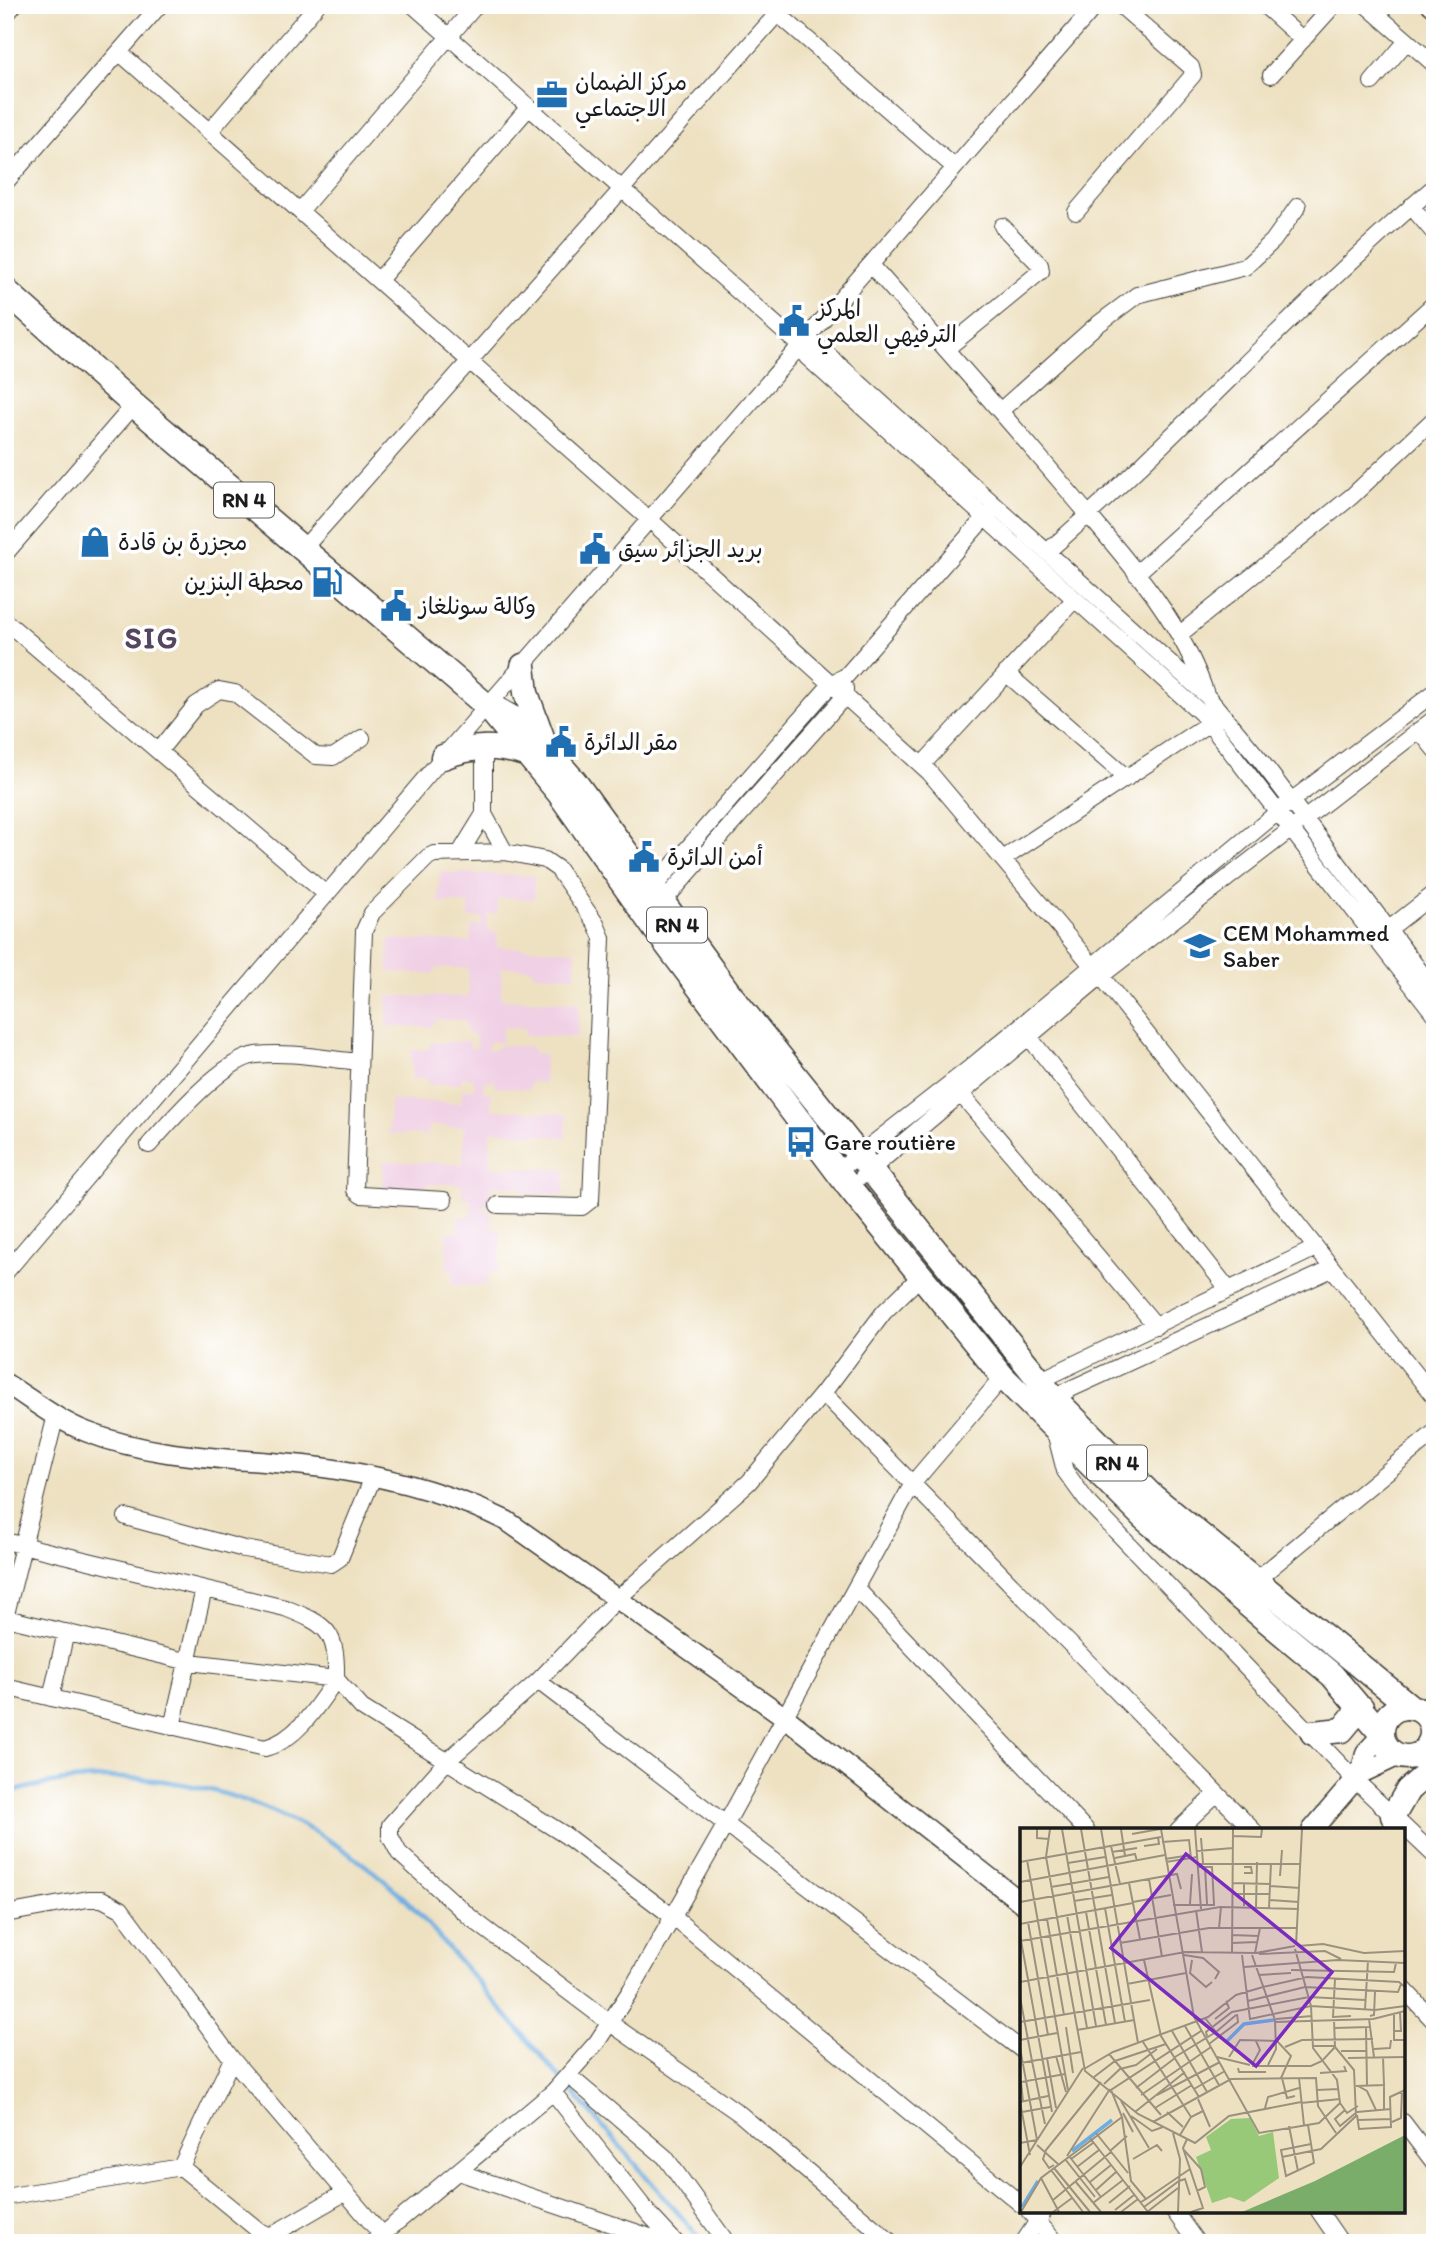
<svg xmlns="http://www.w3.org/2000/svg" width="1440" height="2248" viewBox="0 0 1440 2248" font-family="Itim,'Playpen Sans Arabic',sans-serif">
	<rect width="100%" height="100%" fill="#fff"/>
	<filter id="ink" filterUnits="userSpaceOnUse"><feTurbulence type="fractalNoise" baseFrequency=".0143" numOctaves="2"/><feDisplacementMap in="SourceGraphic" scale="14" xChannelSelector="R" yChannelSelector="G"/><feConvolveMatrix kernelMatrix="1 2 1 2 8 2 1 2 1" color-interpolation-filters="sRGB"/></filter>
	<filter id="wash" filterUnits="userSpaceOnUse"><feTurbulence type="fractalNoise" baseFrequency=".00686" numOctaves="4" result="noise"/><feDisplacementMap in="SourceGraphic" scale="28" xChannelSelector="R" yChannelSelector="G"/><feGaussianBlur stdDeviation="1.57" result="paint"/><feColorMatrix in="noise" values="0 0 0 0 0 0 0 0 0 0 0 0 0 0 0 0 0 1.4 0 .05"/><feComposite in="paint" operator="in"/></filter>
	<g filter="url(#wash)">
		<rect width="100%" height="100%" fill="#eee1c1"/>
		<!-- built -->
		<path fill="#f0d0e5" d="M440,872L534,876V899L498,898L497,914H488L487,931L497,932V947L576,950L575,976L534,974L532,968L501,967V999L579,1002L578,1037L525,1035V1028L503,1027L502,1042H489L488,1050H496L498,1045L533,1047V1053L545,1054L544,1083L530,1082L529,1089L495,1087V1081L484,1080L483,1092L492,1093L491,1109L567,1114L566,1138L491,1130L490,1167L565,1170L564,1195L523,1193L521,1186H490V1205H482V1210L491,1211V1229H500V1272H488V1285H453V1271H447V1232H458V1217L471,1216V1199L462,1198V1184H428L422,1190L383,1188V1161L463,1164L464,1127L429,1126L428,1135L388,1134L390,1100L461,1103L462,1089H474V1078L463,1077L461,1083L428,1085L427,1078L412,1079L411,1050L430,1049V1043L470,1041V1048H477L476,1036L468,1034L464,1020H436L431,1027L387,1026L388,996L468,997V968H437L432,974L388,972L389,939L471,942V926H482V918H469V903L438,902Z"/>
		<g fill="none" stroke-linecap="round" stroke-linejoin="round">
			<!-- stream -->
			<path stroke="#6daee1" stroke-width="4.5" d="M8,1793C145,1753 287,1795 392,1887C415,1906 433,1931 453,1954C489,1995 525,2036 560,2078
				M566,2084L704,2243"/>
		</g>
	</g>
	<g filter="url(#ink)">
		<g fill="none" stroke-linecap="round" stroke-linejoin="round">
			<defs>
				<path id="minor" d="M413,5L799,345L807,357L1201,713L1435,1015
					M768,5L953,166
					M1264,5L1303,40
					M1366,5L1435,65
					M1429,5L1435,10
					M5,16L14,5
					M119,52L650,520L929,772L1101,976L1435,1398
					M1271,75L1334,5
					M1372,82L1406,42
					M210,131L317,5
					M5,183L160,5
					M1411,206L1435,234
					M300,211L476,5
					M1076,212L1193,75L1191,67L1120,5
					M871,265C938,340 1005,416 1070,493C1122,555 1180,616 1206,694
					M379,280L529,107
					M799,345H817L1207,696L1261,761L1435,991
					M946,349L1041,271L1040,265L1002,226
					M1000,411L1093,328L1137,295L1245,267L1273,241L1298,206
					M302,550L785,5
					M1048,551C1181,434 1300,302 1435,186
					M5,554L134,405
					M1136,574L1435,303
					M5,621L326,894
					M1180,634L1352,496L1435,418
					M1006,673L1127,778
					M1419,730L1435,750
					M484,746V814L505,852
					M159,751L196,705L219,690L235,693L316,756L333,757L362,738
					M922,765L1074,600
					M460,853L484,814
					M1003,859L1217,718
					M652,889L832,683L846,676L993,508
					M662,903L845,696V688
					M1389,929L1435,893
					M1029,1037L1229,1290
					M961,1094L1156,1326
					M149,1145C170,1121 224,1059 256,1055C289,1051 326,1059 359,1062
					M838,1171L971,1067L1291,801L1435,692
					M863,1176L1101,976L1435,718
					M444,1200L361,1195L355,1190L364,931L372,913L428,857L434,854L505,852L545,860L558,869L596,924L602,938L591,1200L582,1207L498,1205
					M5,1273L443,757L1096,5
					M1039,1381L1316,1248
					M823,1393L1253,1830
					M1053,1397L1332,1269
					M1055,1432L1065,1471L1086,1500L1354,1779L1435,1856
					M126,1517L244,1549L331,1564L340,1558L373,1477
					M5,1541L285,1608C328,1625 337,1631 336,1679L362,1708L565,1835L673,1917L1022,2205
					M1256,1580L1435,1432
					M856,1588L1086,1830
					M5,1618L56,1415
					M538,1681L1022,2050
					M5,1687L265,1748C297,1740 318,1705 336,1679L189,1662L6,1618
					M51,1698L66,1632
					M1425,1715L1435,1709
					M172,1727L204,1589
					M1178,1830L1215,1795
					M5,1914L88,1899H102L121,1909L232,2059L381,2234L385,2243
					M1403,1988L1435,2022
					M568,2075L665,2157L727,2243
					M553,2092L649,2214L676,2243
					M1403,2122L1435,2164
					M181,2167L258,2230L270,2236L344,2193
					M458,2172L668,2243
					M5,2197L181,2167L232,2059
					M1029,2211L1056,2243
					M1174,2211L1197,2243
					M1319,2211L1341,2243
					M372,2243L553,2092L597,2042L634,1985L727,1822L913,1483L1003,1377
					M892,2243L740,2114L610,2023L471,1918L399,1853L390,1836V1825L446,1762L538,1681L616,1600L749,1482L823,1393L884,1312L920,1277
					M1023,2243L1043,2213"/>
				<path id="tertiary" d="M5,1383C31,1399 58,1421 87,1432C169,1464 255,1456 339,1470C396,1479 456,1496 507,1521L786,1718L1022,1903
					M1360,1774L1366,1752L1382,1735
					M1312,1830L1360,1774L1398,1756"/>
				<path id="primary" d="M5,290L134,405L487,706L559,793L655,929L849,1187L1003,1377L1144,1518L1332,1675L1381,1733
					M523,666L526,693L542,737
					M498,710L526,726L575,782L729,993L1053,1397L1150,1494L1412,1708
					M443,757C473,745 498,745 528,755
					M1382 1732a25 25 0 1 1 50 0a25 25 0 1 1-50 0Z
					M1313,1733L1342,1730L1361,1707
					M1393,1816L1408,1790L1430,1771"/>
			</defs>
			<!-- minor casing -->
			<use href="#minor" stroke="#3c3a35" stroke-width="18"/>
			<!-- tertiary casing -->
			<use href="#tertiary" stroke="#3c3a35" stroke-width="22"/>
			<!-- primary casing -->
			<use href="#primary" stroke="#3c3a35" stroke-width="27"/>
			<!-- minor -->
			<use href="#minor" stroke="#fff" stroke-width="16"/>
			<!-- tertiary -->
			<use href="#tertiary" stroke="#fff" stroke-width="19"/>
			<!-- primary -->
			<use href="#primary" stroke="#fff" stroke-width="24"/>
		</g>
	</g>
	<!-- icons -->
	<defs>
		<symbol id="office-bare" viewBox="-9 -9 18 18"><path d="M-6-3h4V-5.5h4V-3h4V5H-6ZM-1-4.5V-3h2v-1.5ZM-6 0V1H6V0Z" fill="#1f6fb2" stroke="#fff" stroke-width="2.5" paint-order="stroke"/></symbol>
		<symbol id="civic-bare" viewBox="-9 -9 18 18"><path d="M-.6-6.5H3V-4.5H.6V-3L4-1V1h2V6H-6V1h2V-1L-.6-3ZM-1.2 2.5V6h2.4V2.5Z" fill="#1f6fb2" stroke="#fff" stroke-width="2.5" paint-order="stroke"/></symbol>
		<symbol id="shop-bare" viewBox="-9 -9 18 18"><path d="M-5-2.5h2.3a2.7 3.5 0 0 1 5.4 0H5L5.5 6h-11ZM-1.5-2.5h3a1.5 2.3 0 0 0-3 0Z" fill="#1f6fb2" stroke="#fff" stroke-width="2.5" paint-order="stroke"/></symbol>
		<symbol id="fuel-bare" viewBox="-9 -9 18 18"><path d="M-5.5-6h7V0h2V4h1.3V-2.5L3-4.5l.8-.8L6-3V5H2.5V1h-1V6h-7ZM-4.2-4.7v3.2H.2V-4.7Z" fill="#1f6fb2" stroke="#fff" stroke-width="2.5" paint-order="stroke"/></symbol>
		<symbol id="school-bare" viewBox="-9 -9 18 18"><path d="M0-5L7-2L0 1L-7-2ZM-4 1L0 2.5L4 1V4Q0 6-4 4Z" fill="#1f6fb2" stroke="#fff" stroke-width="2.5" paint-order="stroke"/></symbol>
		<symbol id="bus-bare" viewBox="-9 -9 18 18"><path d="M-5-6H5V4H4V6H2V4H-2V6H-4V4H-5ZM-3.5-4V0h7V-4ZM-3.5 1.2v1.5H-2V1.2ZM2 1.2v1.5H3.5V1.2Z" fill="#1f6fb2" stroke="#fff" stroke-width="2.5" paint-order="stroke"/></symbol>
	</defs>
	<g fill-rule="evenodd">
		<use href="#office-bare" x="530" y="73" width="44" height="44"/>
		<use href="#civic-bare" x="772" y="299" width="44" height="44"/>
		<use href="#shop-bare" x="73" y="520" width="44" height="44"/>
		<use href="#civic-bare" x="573" y="527" width="44" height="44"/>
		<use href="#fuel-bare" x="305" y="560" width="44" height="44"/>
		<use href="#civic-bare" x="374" y="584" width="44" height="44"/>
		<use href="#civic-bare" x="539" y="720" width="44" height="44"/>
		<use href="#civic-bare" x="622" y="835" width="44" height="44"/>
		<use href="#school-bare" x="1178" y="924" width="44" height="44"/>
		<use href="#bus-bare" x="779" y="1120" width="44" height="44"/>
	</g>
	<g text-anchor="middle" stroke-width="7" stroke-linejoin="round" paint-order="stroke">
		<!-- shield labels -->
		<g fill="#fff" stroke="#606060" stroke-width="2">
			<rect x="214" y="482.5" width="60" height="35" rx="5"/>
			<rect x="647" y="907.5" width="60" height="35" rx="5"/>
			<rect x="1087" y="1445.5" width="60" height="35" rx="5"/>
		</g>
		<g font-size="21" font-weight="bold" fill="#1c1c1c">
			<text x="244" y="507">RN 4</text>
			<text x="677" y="932">RN 4</text>
			<text x="1117" y="1470">RN 4</text>
		</g>
		<!-- poi labels -->
		<g font-size="23" fill="#1c1c1c" stroke="#fff" text-anchor="start">
			<text x="575" y="90">مركز الضمان<tspan x="575" dy="26">الاجتماعي</tspan></text>
			<text x="817" y="316">المركز<tspan x="817" dy="26">الترفيهي العلمي</tspan></text>
			<text x="118" y="550">مجزرة بن قادة</text>
			<text x="618" y="557">بريد الجزائر سيق</text>
			<text x="304" y="590" text-anchor="end">محطة البنزين</text>
			<text x="419" y="614">وكالة سونلغاز</text>
			<text x="584" y="750">مقر الدائرة</text>
			<text x="667" y="865">أمن الدائرة</text>
			<text x="1223" y="941">CEM Mohammed<tspan x="1223" dy="26">Saber</tspan></text>
			<text x="824" y="1150">Gare routière</text>
		</g>
		<!-- district labels -->
		<g font-size="30" font-weight="bold" letter-spacing="2" fill="#54465f" stroke="#fff">
			<text x="152" y="648">SIG</text>
		</g>
	</g>
	<!-- overview -->
	<g transform="translate(1020 1828)">
		<rect width="385" height="385" fill="#eee1c1"/>
		<path d="M230,290L239,308L253,304L259,350L224,374L210,369L192,375L176,329L191,322L186,309L211,291Z" fill="#97c979"/>
		<path d="M385,307V384H222L295,353Z" fill="#79ad69"/>
		<path fill="none" stroke="#6daee1" stroke-width="3.5" d="M207,213L224,196L254,192M52,323L92,292M2,379L18,353"/>
		<path fill="none" stroke="#9a927f" stroke-width="2" d="M17,1V10L29,11M30,1L26,29L65,243L118,286L175,315L209,288L281,274M42,1L76,198M61,1L95,195M81,1L118,215M101,1L105,28M141,1L174,189L239,305L299,295L320,275M175,1L181,81M112,6L140,1M213,8L241,9L242,1M181,10L183,35M142,14L169,12L171,30L177,29M91,18L100,56M124,18L139,16L138,9M177,23L213,20M92,24L117,20M95,30L115,26L117,33M145,31L171,27M7,32L48,262M0,34L141,9M146,34L171,30M48,35L85,29M178,36H281M178,39H192L194,76M185,39L187,76M224,45H232L231,39H224M260,48L262,22M129,51L142,129M0,54L145,27M109,55L120,111M212,55L250,56M250,58L280,60M31,59L89,49M212,66H249M249,72L279,74M54,73L92,67M0,74L157,46L161,61M113,74L151,67M170,76L172,46M153,77H195M224,78V55M236,79L237,34M85,80L105,194M249,80L251,35M176,82L182,124M66,84L86,197M47,87L67,200M27,91L44,187M8,94L28,207M0,96L113,75M199,100L201,79M0,107L32,284M212,107L239,108M0,113L200,79L279,81M100,115L189,100H278M212,115L237,114M276,117L282,1M278,118L303,116L344,125L385,123M275,121L291,178L293,220L317,252L320,275L327,285L338,278M235,125L240,100M212,126L213,1M239,126L305,123L321,131M164,127L183,130L199,144L195,151M222,127L230,191L291,178L355,182L385,178M232,127L255,192L256,221L248,237M124,132L141,208L179,269M172,132L170,145L186,159L192,154M224,139L318,132L385,135M271,142L374,144L376,135M238,147L271,145M315,151L313,189L331,188M0,154L165,124L236,125L275,118M107,156L166,145M0,169L12,233M228,173L285,159L378,164L381,156M345,181L348,133M374,186V212H385M350,188L354,187L355,163M195,191L209,180L206,173M256,191L292,188M349,191L354,229M0,194L130,172M255,194L353,191L385,183M165,198L199,257M46,199L53,245M346,199L347,257M314,200L349,199M57,202L114,192M152,203L187,264M374,203H381L380,184M196,204L216,187M187,208L186,204L212,184L289,169L345,172M0,212L37,205M123,214L171,289M189,216L218,194L217,186M293,218H315M265,219L282,212L353,211M0,220L17,312L0,315M354,221L370,220L371,212M321,223H347M89,226L141,287M36,228L46,264M155,229L196,204L185,190M197,229L230,237M209,229L220,212L257,213L271,228L261,250M27,230L36,280M328,230L385,229M12,233L25,296M1,235L61,224M232,237L240,222L236,213M232,238H291L302,233L315,219L314,192M218,240L219,244H246M64,241L93,224L188,189L216,167L243,159L287,149L379,154L385,159M300,245L326,243L324,238M74,249L95,233L146,216M262,250L267,270L275,268M279,250L284,297M84,256L100,241L116,237L137,221M364,257V282M336,258L364,257L363,229M338,258L347,263L356,282M116,260L155,230M174,261L205,243M297,262L319,261M121,267L191,219M137,267L200,234M178,271L190,299M3,273L1,254L45,246M101,273L129,320M281,275L320,271M135,280L172,257M245,280L248,269L279,260M325,282L315,291L320,298L337,284L371,281M2,284L30,279M115,284L165,244M147,284L163,299M103,285L113,304M337,287L339,301L371,299L370,269L385,262M111,288L132,303L143,299M338,292L371,291M133,294L211,251L296,250L298,278L316,305M372,294L381,290L382,263M288,297L294,335L266,348L261,322L291,316M269,298L278,343M76,305L108,345M153,305L160,331L158,384M160,307L171,289L183,283M70,310L128,384M167,311L163,320L183,380L171,384M17,317L38,336M163,321L181,341L185,359L177,363M90,323L107,308M10,327L0,274L28,268M47,328L90,261M49,328L81,369M262,329L301,321L336,288L334,242L315,219M45,331L75,369M51,331L73,315M113,331L137,317L142,323M34,337L29,340L23,331L26,322L81,254M0,339L63,240M57,339L79,322M34,340L70,384M31,342L63,384M21,350L39,384M55,353L81,384M70,354L91,337M76,362L96,344M126,371L170,341M33,372L91,324M121,374L126,371L111,353L102,289L91,262L181,203M73,375L103,352M89,375L110,358M124,379L159,353L165,351L170,367M95,382L114,367M1,384L21,350L102,289M33,384L52,370M101,384L118,371M127,384L158,360"/>
		<path fill="#7b2cbf" fill-opacity="0.15" stroke="#7b2cbf" stroke-width="3.5" d="M166,26L312,144L236,238L91,120Z"/>
		<rect width="385" height="385" fill="none" stroke="#1c1c1c" stroke-width="3.5"/>
	</g>
	<!-- margin -->
	<rect width="1440" height="2248" fill="none" stroke="#fff" stroke-width="28"/>
</svg>
